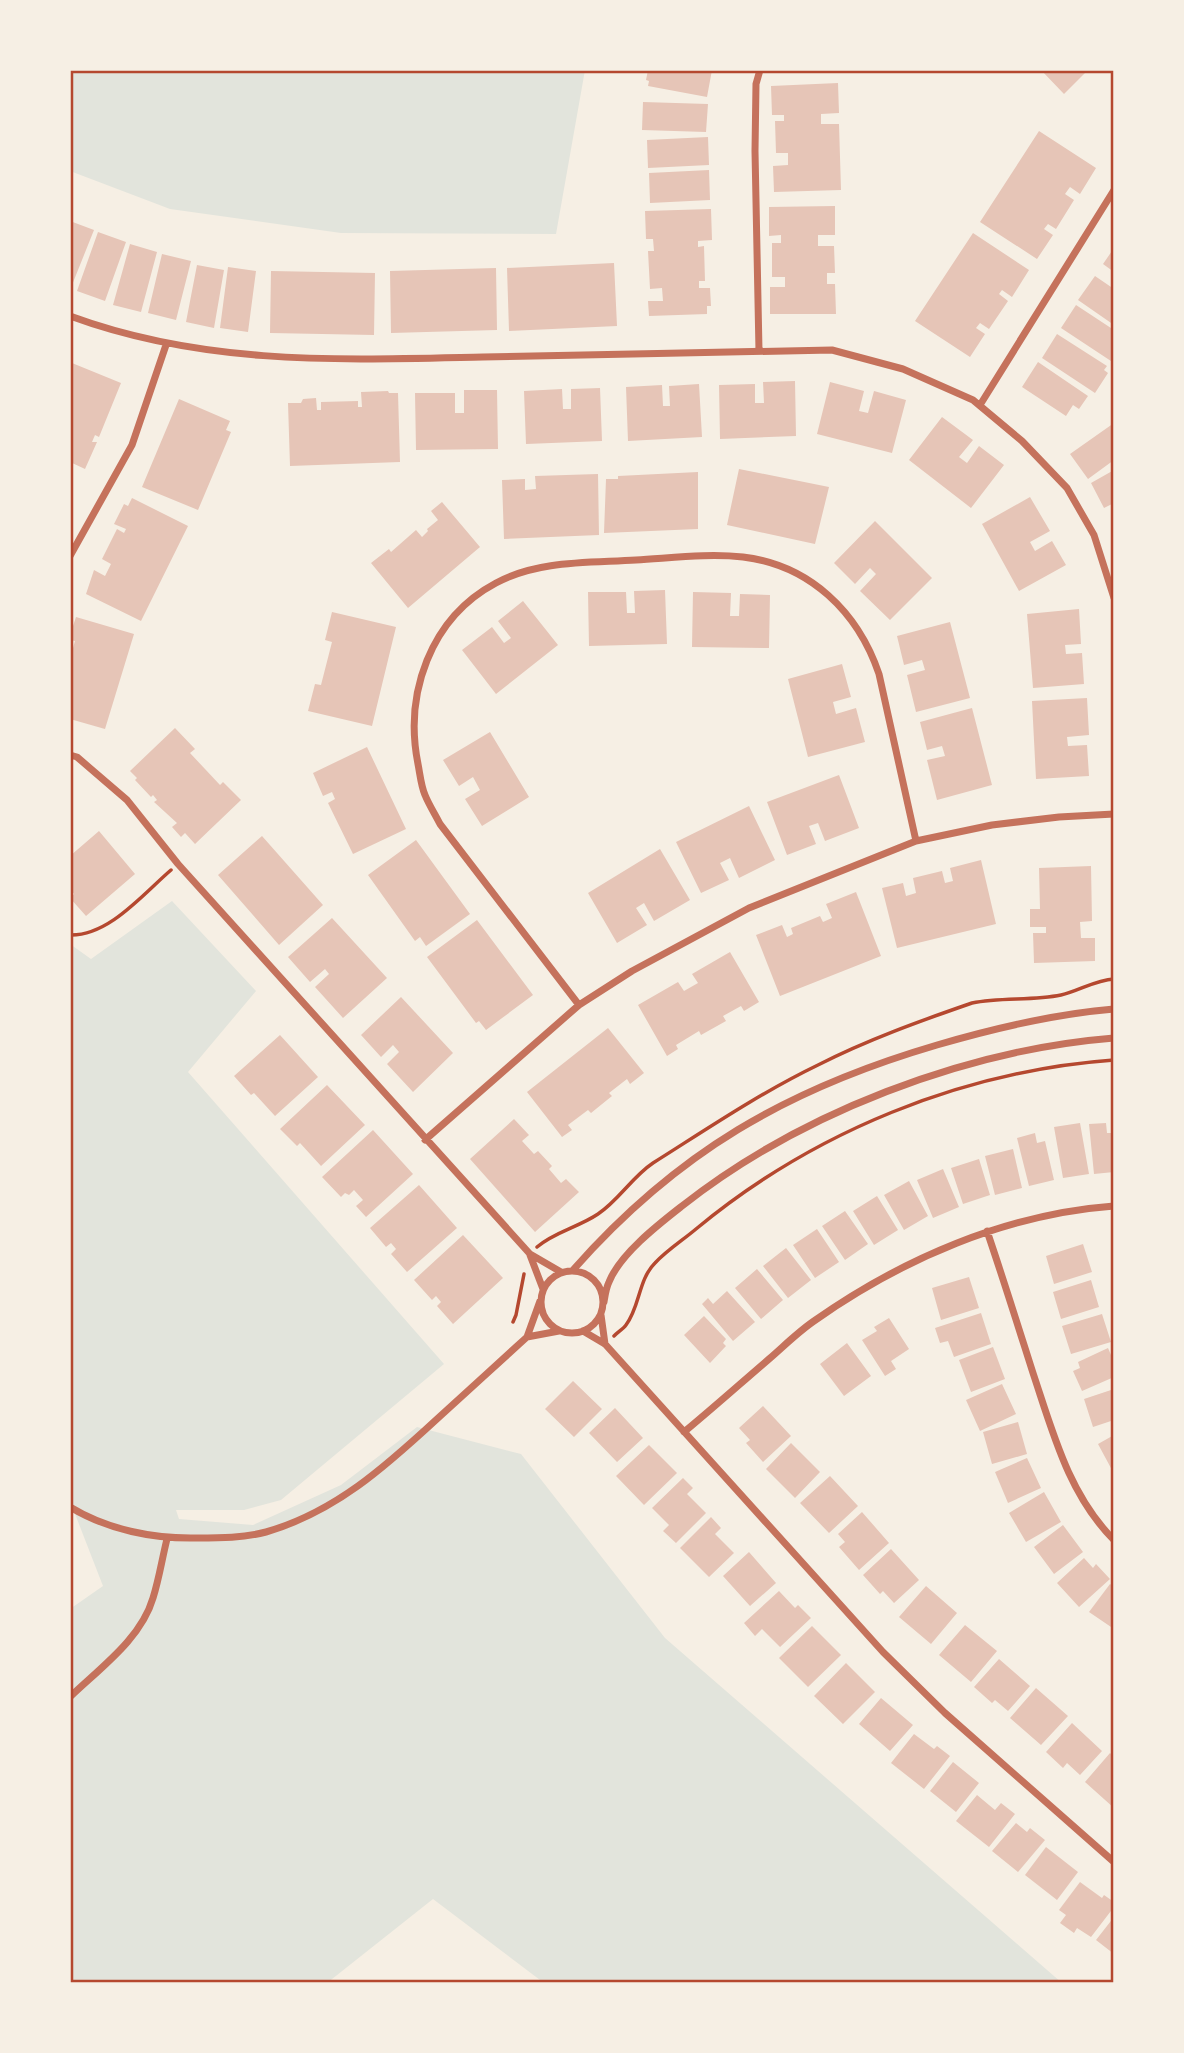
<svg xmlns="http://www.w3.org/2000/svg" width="1184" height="2053" viewBox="0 0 1184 2053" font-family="'Times New Roman',serif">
	<rect width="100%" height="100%" fill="#f6efe4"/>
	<!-- green -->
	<path fill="#e2e4dc" d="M70,70H585L556,234L341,233L170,209L70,171Z
		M172,901L256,991L188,1072L444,1364L281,1500L244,1510H176L179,1519L253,1525L341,1485L417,1427L521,1454L665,1638L1062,1983H544L433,1899L327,1983H70V1609L103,1586L70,1501V944L91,959Z"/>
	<!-- building -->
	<path fill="#e6c5b7" d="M648,70H712L707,97L648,86L649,81L646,80Z
		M1041,70H1088L1064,94Z
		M838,83L839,113L821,114V124H839L841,190L774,192L773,166L788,165V153H776L775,121H784V115H772L771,86Z
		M643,102L708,104L706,132L642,130Z
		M1039,131L1096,168L1080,194L1070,187L1065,194L1074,200L1056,229L1048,224L1044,229L1053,235L1037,259L980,222Z
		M708,137L709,165L648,168L647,140Z
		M709,170L710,200L650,203L649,173Z
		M835,206V235H818V246H834L835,273H827V284H835L836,314H770V287H785V277H772V243H781V235L769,236V207Z
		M711,209L712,240L698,241V247L704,246L705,281H699V288H710L711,306H707V314L649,316L648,301H663L662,288L650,289L648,251H654L653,239H646L645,211Z
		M70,221L94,230L70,290Z
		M98,232L126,242L105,301L77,291Z
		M973,233L1029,270L1012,297L1002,290L999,294L1008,301L989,329L980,323L976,328L985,334L970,357L915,321Z
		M130,244L157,252L141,312L113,305Z
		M1114,248V272L1103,264Z
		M162,254L191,261L176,320L148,313Z
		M614,263L617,326L509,331L507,268Z
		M197,265L224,270L214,328L186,322Z
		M228,267L256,271L248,332L220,328Z
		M496,268L497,330L391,333L390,271Z
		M271,271L375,273L374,335L270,333Z
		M1095,276L1114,289V325L1078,300Z
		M1076,305L1114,330V363L1061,328Z
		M1057,334L1107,366L1104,370L1108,373L1095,393L1042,358Z
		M1038,362L1088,396L1079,409L1073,405L1066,416L1022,387Z
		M72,363L121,383L99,437L95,435L92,442H97L85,469L70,462V369Z
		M795,381L796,436L720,439L719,385L755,384V403H764L763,382Z
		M830,382L864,391L859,411L868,413L874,391L906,400L892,453L817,434Z
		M699,384L702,437L628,441L626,387L662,385L663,406H670L669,386Z
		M600,388L602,441L526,444L524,391L562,389L563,409H571V389Z
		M464,390H497L498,449L416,450L415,393H455V413H464Z
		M388,391L389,393H398L400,462L290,466L288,403H301L303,399L316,398L317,410H321V402L358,401V407H362L361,392Z
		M179,399L230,421L226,430L231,432L198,510L142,487Z
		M942,417L973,440L959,457L967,463L979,446L1004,465L971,508L909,460Z
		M1114,423V460L1088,479L1070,454Z
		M739,469L829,487L815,544L727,525Z
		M1114,470V503L1104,508L1091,483Z
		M698,472V529L604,533L606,479H618V476Z
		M598,474L599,535L504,539L502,480L525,479V490L536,489L535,476Z
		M1030,497L1050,531L1030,542L1035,551L1052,541L1066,565L1019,591L982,524Z
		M132,498L188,526L141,621L86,594L94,570L105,576L111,564L102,559L117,529L124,533L126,529L114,524L124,504L128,506Z
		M442,502L480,547L408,608L371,563L389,549L391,552L416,530L422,537L428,531L427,529L438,520L431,511Z
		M875,521L932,578L890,620L860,591L876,574L870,568L855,584L834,563Z
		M665,590L667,644L589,646L588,592H626L627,613H635L634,591Z
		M693,592L731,593L730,616H739L740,594L770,595L769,648L692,647Z
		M523,601L558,645L496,694L462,650L492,627L504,643L511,638L498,621Z
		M1079,609L1081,644L1065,645L1066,654L1082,653L1084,684L1033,688L1027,614Z
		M332,612L396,627L372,726L308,711L315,684L321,685L332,642L325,640Z
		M76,617L134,634L105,729L70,719V647L73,648L75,641L70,640V628L72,629Z
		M950,622L970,698L916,712L907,675L925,670L922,660L904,665L897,636Z
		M842,664L851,697L833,702L836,714L856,708L865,742L808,757L788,679Z
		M1087,698L1089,735L1067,737L1068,746L1087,745L1089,776L1036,779L1032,701Z
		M972,708L992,785L937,800L927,760L945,756L942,746L927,750L920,722Z
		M175,728L195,749L190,753L220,785L223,782L241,800L195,844L185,833L181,837L172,827L177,823L154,802L157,800L153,795L151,797L135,780L137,778L130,771Z
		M490,732L529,797L482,826L465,799L480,790L473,777L459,786L443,760Z
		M367,747L406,829L353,854L328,803L335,799L332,792L323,796L313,773Z
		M839,775L859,828L825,841L818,823L809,826L816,844L787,855L767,802Z
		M749,806L775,860L739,878L730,858L720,863L729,880L701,893L676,842Z
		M99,831L135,874L86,916L70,898L74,894L70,889V856Z
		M262,836L323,905L279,945L218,875Z
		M416,840L470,914L426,946L420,937L415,941L368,875Z
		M660,849L690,900L654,921L644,903L636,908L647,925L617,943L588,893Z
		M981,860L996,924L897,948L882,888L903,883L906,896L916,893L913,878L942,871L945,883L953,881L950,868Z
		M1091,866L1092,921L1080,922L1081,938H1095V961L1034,963L1033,933H1046V927H1030V909H1040L1039,868Z
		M856,892L881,956L780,996L756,935L782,925L787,937L793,934L791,928L820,916L823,922L832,918L826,904Z
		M332,918L387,978L343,1018L315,987L329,974L325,969L310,982L288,957Z
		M477,920L533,995L486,1030L479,1021L476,1023L427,957Z
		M730,952L759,1002L744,1011L741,1006L723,1016L726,1021L701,1035L699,1031L676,1045L678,1049L667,1056L638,1005L678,982L684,991L698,983L692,974Z
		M401,997L453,1053L413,1092L387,1064L399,1052L393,1045L381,1057L361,1035Z
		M608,1028L644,1073L630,1084L627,1079L609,1093L612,1096L591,1113L588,1110L568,1125L572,1130L562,1137L527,1092Z
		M280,1035L318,1077L275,1116L254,1093L251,1095L234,1076Z
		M327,1085L365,1125L321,1166L300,1143L297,1146L280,1129Z
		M514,1119L529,1135L522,1141L534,1154L538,1151L552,1166L549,1169L561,1183L566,1179L579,1192L535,1232L470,1159Z
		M1080,1123L1089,1174L1063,1178L1054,1127Z
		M1106,1123L1107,1133H1114V1172L1094,1174L1089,1124Z
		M373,1130L413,1174L366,1217L356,1206L363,1200L354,1190L349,1195L345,1193L341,1197L322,1177Z
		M1035,1133L1037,1143L1045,1141L1054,1180L1029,1186L1017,1138Z
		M1013,1149L1022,1188L995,1195L985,1156Z
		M979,1159L990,1195L963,1204L951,1168Z
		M943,1169L959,1207L933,1218L917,1180Z
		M909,1181L928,1216L904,1230L884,1195Z
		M419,1185L457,1228L407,1272L391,1254L396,1249L391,1243L386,1247L370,1228Z
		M877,1196L898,1230L874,1245L853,1211Z
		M845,1211L868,1244L845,1260L822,1226Z
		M817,1229L839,1262L815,1278L793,1245Z
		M463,1235L503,1278L453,1324L437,1306L441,1302L436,1296L432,1300L414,1280Z
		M1083,1244L1092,1272L1054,1284L1046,1256Z
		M786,1248L811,1280L788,1298L763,1266Z
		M757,1269L783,1300L761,1319L735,1288Z
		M969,1277L979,1308L941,1320L932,1288Z
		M1091,1280L1099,1307L1061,1319L1053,1292Z
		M727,1291L755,1322L733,1341L702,1304L708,1298L713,1304Z
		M981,1313L991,1344L954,1357L948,1341L940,1343L935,1328Z
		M1102,1314L1111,1342L1071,1354L1062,1326Z
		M704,1316L726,1339L723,1343L726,1346L710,1363L684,1335Z
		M889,1318L909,1349L891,1361L896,1369L885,1376L862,1340L877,1331L874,1327Z
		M847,1343L871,1376L844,1396L820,1364Z
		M993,1347L1005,1379L971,1392L959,1360Z
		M1108,1348L1114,1362V1377L1082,1391L1073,1371L1080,1368L1078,1362Z
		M573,1381L602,1409L574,1437L545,1409Z
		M1002,1384L1016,1414L980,1431L966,1400Z
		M1114,1389V1420L1093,1427L1084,1399Z
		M763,1406L791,1436L763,1462L746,1443L750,1440L739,1428Z
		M615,1408L643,1438L617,1462L589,1433Z
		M1018,1422L1027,1454L992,1464L983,1432Z
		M1114,1435V1469L1112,1470L1098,1444Z
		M791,1443L820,1472L795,1498L766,1469Z
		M649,1445L677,1473L644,1505L616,1476Z
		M1027,1458L1041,1488L1008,1503L995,1472Z
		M830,1476L858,1506L829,1533L800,1503Z
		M683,1478L693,1488L687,1494L706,1513L676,1543L663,1531L669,1525L652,1508Z
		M1044,1492L1061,1522L1026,1542L1009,1513Z
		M862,1512L889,1543L859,1570L839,1547L845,1542L838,1534Z
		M711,1517L721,1528L715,1534L734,1553L709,1577L680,1548Z
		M1063,1525L1083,1552L1054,1574L1034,1547Z
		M891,1549L919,1580L894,1603L883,1591L880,1594L863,1575Z
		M749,1552L776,1583L750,1606L723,1576Z
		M1084,1558L1093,1568L1096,1564L1110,1579L1079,1607L1057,1583Z
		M1110,1584L1114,1587V1629L1089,1612Z
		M926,1586L957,1613L931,1644L899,1617Z
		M779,1591L795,1608L798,1605L811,1618L780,1647L762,1629L755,1636L744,1623Z
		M965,1625L997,1651L971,1682L939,1655Z
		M812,1626L841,1655L808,1687L779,1658Z
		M999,1659L1030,1686L1008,1711L995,1700L992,1703L974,1687Z
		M846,1663L875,1692L843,1724L814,1696Z
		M1036,1688L1068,1716L1041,1745L1010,1718Z
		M881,1698L913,1725L890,1751L859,1724Z
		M1072,1723L1102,1751L1080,1775L1067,1763L1063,1768L1046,1752Z
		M914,1734L934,1749L937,1746L950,1756L924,1789L891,1763Z
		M1110,1753L1114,1757V1808L1085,1782Z
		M953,1762L979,1783L956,1812L930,1791Z
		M977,1795L995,1810L1001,1803L1015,1814L989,1847L956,1821Z
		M1016,1823L1027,1832L1030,1828L1045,1840L1018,1872L992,1851Z
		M1046,1847L1078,1872L1057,1900L1025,1875Z
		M1080,1882L1102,1898L1104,1895L1114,1902V1907L1091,1937L1077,1928L1074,1933L1060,1923L1066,1915L1059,1910Z
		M1114,1917V1954L1096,1940Z"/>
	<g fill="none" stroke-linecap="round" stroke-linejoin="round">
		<!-- path -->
		<path stroke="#b5482f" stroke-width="3.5" d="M70,935C109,936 143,894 171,870
			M537,1247C554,1232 579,1227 598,1214C619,1200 632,1177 653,1163C707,1129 760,1093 818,1065C867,1040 920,1021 972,1003C1001,997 1032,1001 1061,995C1079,991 1095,980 1114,979
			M513,1322L516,1315L524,1274
			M614,1336C618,1332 623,1329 626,1325C640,1307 638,1280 655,1263C667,1250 683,1240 696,1229C813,1132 962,1071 1114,1060"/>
		<!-- minor -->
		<path stroke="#c5725c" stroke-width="7" d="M70,316C206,366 341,360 483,357C599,355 716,352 832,350L903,369L973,400L1022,441L1067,488L1094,535L1114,598
			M759,351L755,151L756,84L760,70
			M980,405L1114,190
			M70,556L132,445L166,345
			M70,755L77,757L127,800L178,864L530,1254L561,1272
			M579,1005L440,824C435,814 429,805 425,795C421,786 420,774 418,764C404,694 430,618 496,583C538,560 590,563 636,560C671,558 708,553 743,557C810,565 858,612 879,674L916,841
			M425,1140L579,1005L632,971L749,908L916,841L992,825L1059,817L1114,814
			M987,1231C1003,1278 1018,1326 1033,1373C1053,1433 1069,1495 1114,1540
			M530,1255L543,1289
			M573,1270C677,1152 787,1089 937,1045C995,1028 1054,1014 1114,1009
			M541 1302a31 31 0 1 1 62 0a31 31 0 1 1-62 0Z
			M540,1301L527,1337L559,1331
			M604,1302C605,1296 606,1288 609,1282C620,1254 659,1224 682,1206C800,1113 965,1050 1114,1038
			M601,1315L605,1344
			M583,1331L605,1344L883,1652L945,1713L1114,1862
			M684,1432C713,1408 741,1383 769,1359C784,1346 798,1332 814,1321C902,1259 1006,1214 1114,1206
			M70,1507C108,1530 154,1539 197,1538C220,1538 244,1538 266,1532C335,1512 385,1467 437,1419C467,1392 497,1364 527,1337
			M70,1697C100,1668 141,1639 153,1598C159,1579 162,1559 167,1539"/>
	</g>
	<!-- border -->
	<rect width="1184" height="2053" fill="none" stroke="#f6efe4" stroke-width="144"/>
	<rect x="72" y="72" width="1040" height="1909" fill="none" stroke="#b5482f" stroke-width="2.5"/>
</svg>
